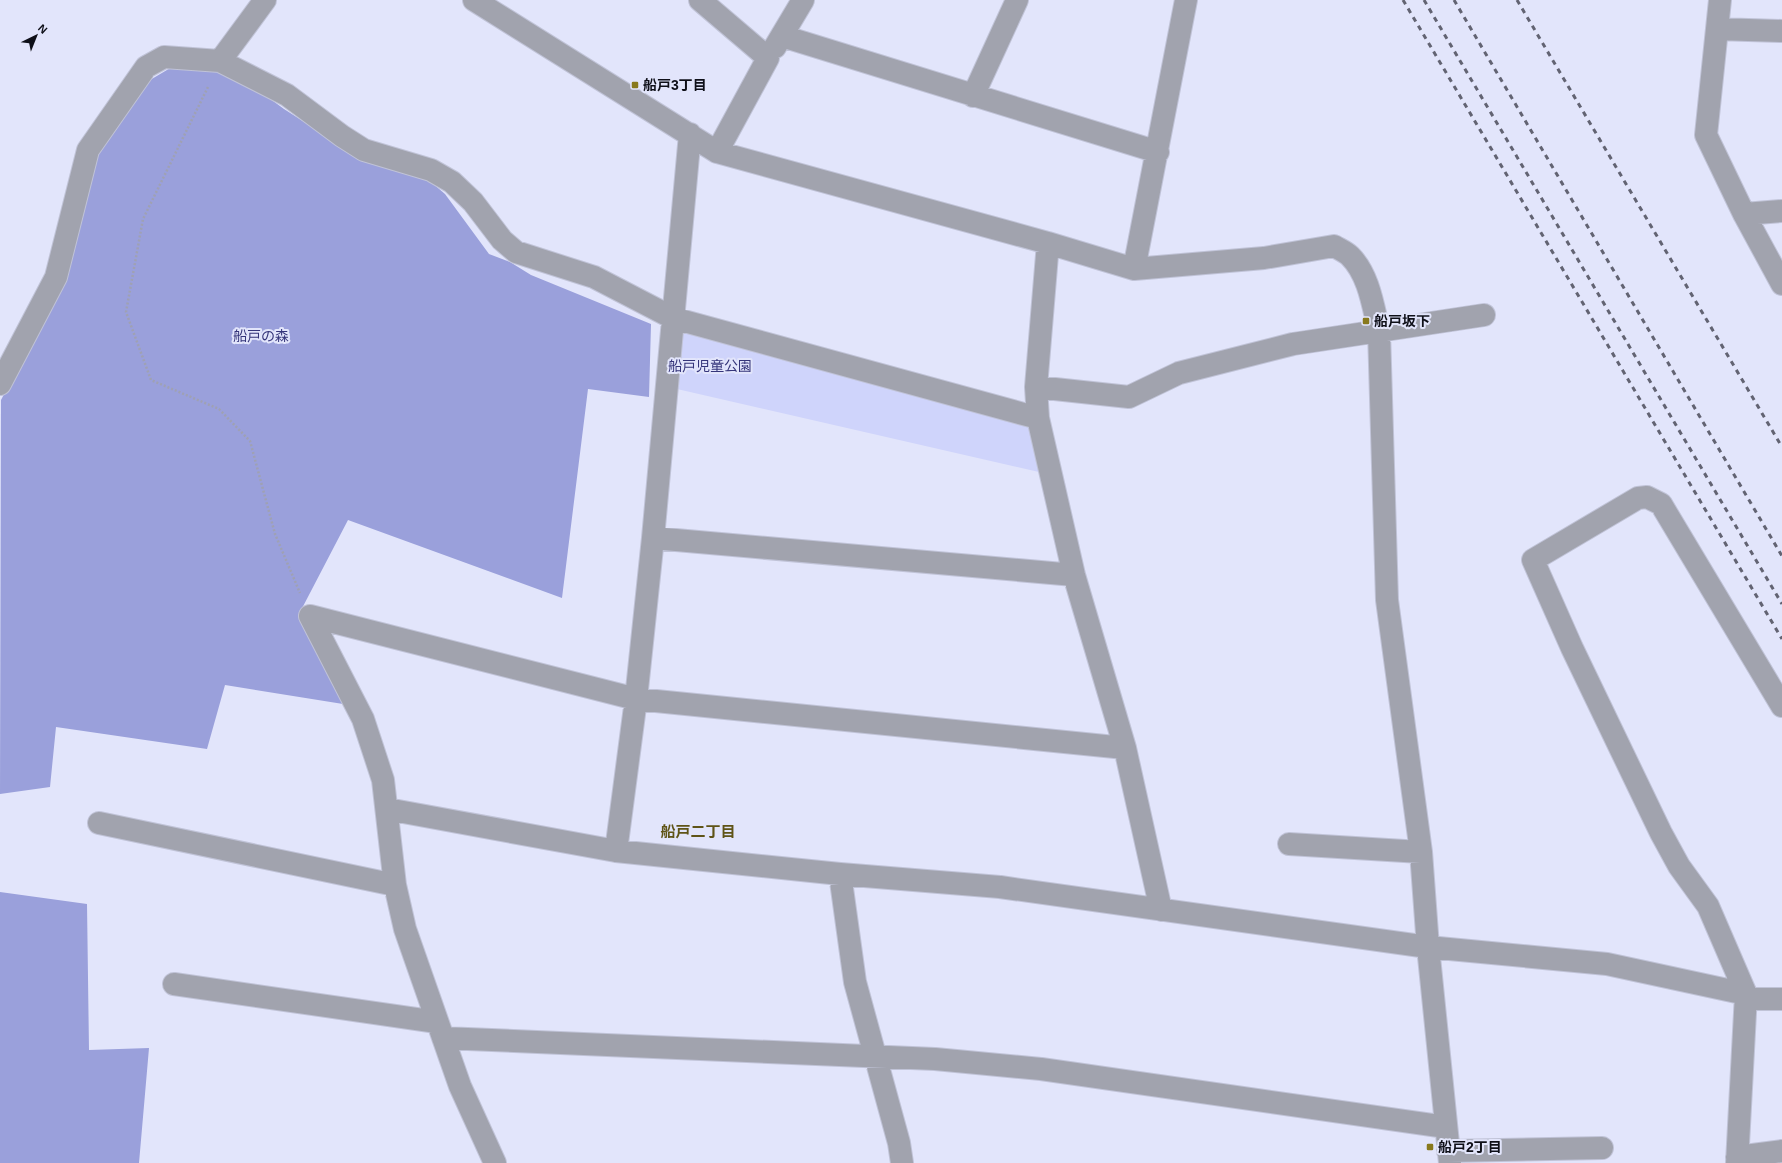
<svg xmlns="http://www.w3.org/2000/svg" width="1782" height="1163" viewBox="0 0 1782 1163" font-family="Helvetica,'Noto Sans JP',sans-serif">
	<rect width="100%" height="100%" fill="#e2e5fb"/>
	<!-- green -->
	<path fill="#cfd4fb" d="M680,328L1031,424L1039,472L677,389Z"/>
	<!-- forest -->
	<path fill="#9aa0db" d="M172,67L222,69L254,87L284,109L365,161L431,182L445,194L489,254L510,262L531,275L651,324L649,397L588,389L562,598L348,520L298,616L343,704L225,685L207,749L56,727L50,787L0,794L1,400L66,276L97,154L116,130L145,83Z
		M0,892L87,904L89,1050L149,1048L139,1163H0Z"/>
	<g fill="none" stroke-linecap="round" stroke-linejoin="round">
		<defs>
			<path id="minor" d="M474,0L717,152L1048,243L1134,269L1264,258L1334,246C1339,249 1346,252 1350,256C1369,275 1373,306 1379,331L1387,600L1421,852L1428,947L1450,1163
				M700,0L768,58L717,152
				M1720,0L1706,135L1744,214L1782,284
				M1717,29L1782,31
				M782,36L1158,152
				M775,47L803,0
				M220,61L287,95L342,136L364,150L431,170L452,182L473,202L502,240L516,252L594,277L673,318L1038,418
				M973,96L1017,0
				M1744,214L1782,211
				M1048,243L1036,387L1038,418L1074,575L1125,748
				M1134,269L1186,0
				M0,384L56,277L88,150L146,67L164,57L220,61L265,0
				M1036,387L1129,397L1179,373L1293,344L1484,315
				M653,538L1074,575
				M310,616L636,699L1125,748L1161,910
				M310,616L363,719L383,780L395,885L405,929L460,1086L495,1163
				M387,809L616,851L840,874L1000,887L1428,947L1607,964L1746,994
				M99,823L395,885
				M1289,844L1421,852
				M616,851L636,699L653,538L690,134
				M840,874L855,982L899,1143L902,1163
				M174,984L437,1022
				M1746,999H1782
				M443,1038L935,1059L1041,1069L1446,1127
				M1448,1151L1602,1148
				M1737,1157L1782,1151
				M1737,1163L1746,994L1708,906L1679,866L1661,833L1572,648L1533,560L1638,498L1647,497L1661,504L1782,706"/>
		</defs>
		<!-- minor casing -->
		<use href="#minor" stroke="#c0c3d7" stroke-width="24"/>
		<!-- path -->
		<path stroke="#9fa1b3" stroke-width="2.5" stroke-dasharray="2 2" stroke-linecap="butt" d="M208,87L143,219L126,312L151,380L219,409L250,441L275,534L300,593"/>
		<!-- minor -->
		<use href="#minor" stroke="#a1a3ae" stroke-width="22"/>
		<!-- rail -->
		<path stroke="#626372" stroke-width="3" stroke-dasharray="5 5" stroke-linecap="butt" d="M1403,0L1782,639
			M1424,0L1782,604
			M1454,0L1782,556
			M1517,0L1782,447"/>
	</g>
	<!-- markers -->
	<g fill="#88791d" stroke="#e2e5fb" stroke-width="1.5">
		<rect x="631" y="81" width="8" height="8" rx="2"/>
		<rect x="1362" y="317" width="8" height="8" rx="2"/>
		<rect x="1426" y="1143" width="8" height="8" rx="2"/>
	</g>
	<g text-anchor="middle" stroke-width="4" stroke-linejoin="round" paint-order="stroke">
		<!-- poi labels -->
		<g font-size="14" font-weight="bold" fill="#0e0f18" stroke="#e2e5fb" text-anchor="start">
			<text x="643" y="90">船戸3丁目</text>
			<text x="1374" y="326">船戸坂下</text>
			<text x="1438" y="1152">船戸2丁目</text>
		</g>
		<!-- park labels -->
		<g font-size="14" fill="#35357a" stroke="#e2e5fb">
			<text x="261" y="341">船戸の森</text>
			<text x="710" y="371">船戸児童公園</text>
		</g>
		<!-- neighbourhood labels -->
		<g font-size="15" font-weight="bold" fill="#5f5417" stroke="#e2e5fb">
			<text x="698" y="837">船戸二丁目</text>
		</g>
	</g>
	<!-- north arrow -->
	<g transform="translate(36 36) rotate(43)" stroke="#e2e5fb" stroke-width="3" paint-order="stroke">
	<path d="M0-3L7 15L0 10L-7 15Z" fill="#0e0f18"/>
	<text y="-6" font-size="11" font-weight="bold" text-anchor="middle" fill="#0e0f18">N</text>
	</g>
</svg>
